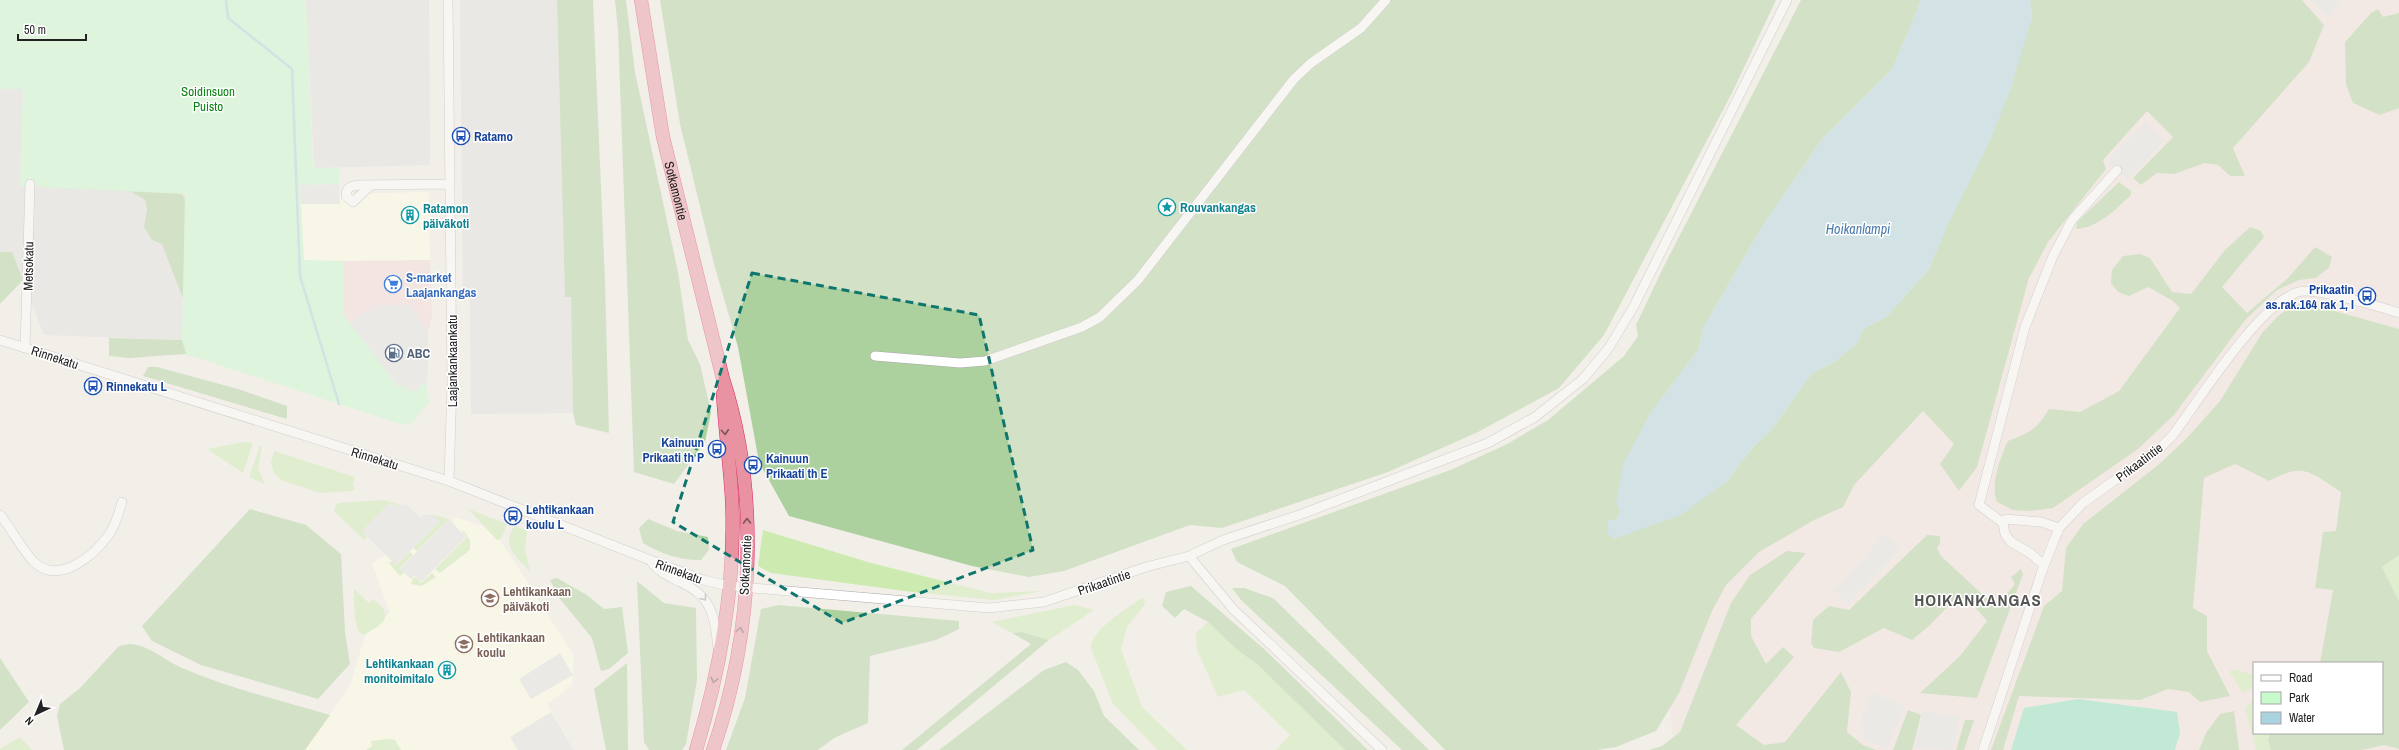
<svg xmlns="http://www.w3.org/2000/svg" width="2399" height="750" viewBox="0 0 2399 750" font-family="'Archivo Narrow',sans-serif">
	<rect width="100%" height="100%" fill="#f2efe9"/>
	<!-- residential -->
	<path fill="#e0dfdf" d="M306,0H429L430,165L314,168Z
		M460,0H557L565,297H571L573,413L471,414L470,298H463Z
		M0,85L23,86L20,185L185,194L182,340L44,335L12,253L0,252Z"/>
	<!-- commercial -->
	<path fill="#f2dad9" d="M430,260L432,316L428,333L427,384L351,325L343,315L342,296L344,261Z"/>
	<!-- education -->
	<path fill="#ffffe5" d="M339,184L340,194L429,192L430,260L304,261L300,185Z
		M455,517L494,530L574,656L572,685L547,704L574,750H305L350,686L366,632L390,613L372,563Z"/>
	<!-- military -->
	<path fill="#f3e3dd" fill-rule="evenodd" d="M2045,0H2399V750H1673L1663,586L1930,280ZM2254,663H2382V733H2254Z"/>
	<!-- grass -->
	<path fill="#cdebb0" d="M244,442L253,443L243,473L207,449Z
		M260,446H262L258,469L265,484L249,477Z
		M274,451L355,477L353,484L355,488L353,491L320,493L281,480L274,473L271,463Z
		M384,500L399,504L395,507L390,503L362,531L367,536L364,540L335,512L334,509L338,503Z
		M468,509L507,524L501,539L497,540Z
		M434,515L452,520L454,523L449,519L417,551L413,548L439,522Z
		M515,526L527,531L525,548L530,572C518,557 499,546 515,526Z
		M763,530L871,563L991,593L1043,591L994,600L912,592L771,573L758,566Z
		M464,531L470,540V550L440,573L435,569L467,537L462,532Z
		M410,552L413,555L400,568L404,573L400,576L389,563L392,561L396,565Z
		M2399,555V601L2382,567Z
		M432,573L436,577L422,586L411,584L413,578L415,577L421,583Z
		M354,589L369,603L373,599C397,617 382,624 364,635C353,633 354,599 354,589Z
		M1142,598L1145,599L1144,606L1127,627L1121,649L1142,707L1187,750H1158L1113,704L1091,648C1090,630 1128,608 1142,598Z
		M1074,605L1094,610L1049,640L1022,632L1012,633L992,622Z
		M1208,622L1236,649L1258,665L1345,750H1276L1290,735L1244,690L1218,697L1197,650L1196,633Z
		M2231,669L2254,675L2253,687L2246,692H2242L2230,673Z
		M2254,699V733H2270L2268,740L2271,750H2256L2245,708Z
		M20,737L32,750H0V749Z
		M388,739L395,740L401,750H366L372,746L371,741Z"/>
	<!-- forest -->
	<path fill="#add19e" d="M557,0H593L605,281L609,433L576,425L573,413L571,297H565Z
		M615,0H626L635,72L678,272L688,340L700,364L711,412L705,442L674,484L634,472L618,30Z
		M660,0H1776L1732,93L1604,335L1559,388L1478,432L1388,472L1222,528L1190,525L1064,571L1029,577L972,566L789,516L759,462L738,347L714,264L680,124Z
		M1801,0H1921L1893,68L1823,138L1765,222L1703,328L1699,349L1649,415L1621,512L1616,520L1608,521L1609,528L1726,482L1752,448L1772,429L1812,373L1836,361L1858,342L1863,329L1886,317L1929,269L2032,18L2030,0H2302L2324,25L2309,62L2233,148L2245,176H2230L2218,165L2205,163L2174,174L2157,173L2141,185L2133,178L2173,137L2147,111L2103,160L2106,169L2048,242L2029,278L1977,467L1959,491L1940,464L1954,444L1923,411L1854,485L1843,507L1814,520L1759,552L1726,585L1712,611L1679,693L1656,731L1616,747L1597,750H1445L1285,586L1237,562L1231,549L1453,469L1507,444L1548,420L1624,356L1638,336L1636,325L1664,266Z
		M2378,9L2383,17L2399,13V108L2380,115L2353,103L2346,84L2345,42L2371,13Z
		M2119,182L2131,191V195C2116,209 2098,228 2076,229L2077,222Z
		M176,185L215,246L212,361L186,354L129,358L109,356V338L182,340L187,309L162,244L152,240L144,227L147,209L145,200L130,191L64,188Z
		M2250,227L2261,231L2264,237L2222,287L2247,313L2288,278L2315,247L2332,257L2329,268L2322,273L2316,278L2299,280L2277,290L2246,319L2174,415L2138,449L2053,508L2029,511L2013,510L1997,502C1990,483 2000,459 2008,441C2030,433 2037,429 2049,409L2080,412L2119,391L2180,308L2173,301L2148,287L2129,296L2118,292L2111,283L2112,270L2123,256L2140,254L2150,258L2172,292L2191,294L2225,250Z
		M0,252H12L23,280L0,304Z
		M2306,303L2399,329V555L2382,567L2399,601V749L2384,745L2362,750H2271L2268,740L2270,733H2382V663H2320L2333,590L2315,588L2323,532L2336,531L2341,492C2309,472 2305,462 2269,481L2235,464L2204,478L2193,608L2207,616V651L2230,696L2200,702L2189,692L2168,689L2140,700L2019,696L2003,750H1991L2044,606L2062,591L2066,548L2083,524L2158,465L2186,439L2220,401L2262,333L2278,316L2292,306Z
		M148,367H157L238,389L287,406V419L143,376Z
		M250,509L306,525L341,554L345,632L350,664L318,699L201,665L152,641L142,626Z
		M648,519L677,531L708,537L709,550L701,560C678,560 662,554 643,543L639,528Z
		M1927,535L1940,536V544L1937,548L1941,556L1996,607L2015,584L2011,577L2021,569L2023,574L1977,698L1920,693L1960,656L1987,621L1967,598H1956L1929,626L1912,640L1884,628L1839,652L1814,648L1811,643L1813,620L1829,606L1849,610Z
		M1787,551L1806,553L1751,619V636L1766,664L1783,647L1794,657L1736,725L1764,745L1785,742L1841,672L1851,692L1847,732L1863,745L1876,750H1649L1662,746L1680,732L1731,603L1750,575Z
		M557,578L587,595L604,609L622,607L628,653L609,669L601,671L592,638L560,599L550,580Z
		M637,581L664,603L696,608L697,680L686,744L682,750H649L644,742Z
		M1191,586L1264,649L1368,750H1345L1258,665L1236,649L1208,622L1184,609L1175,618L1162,606L1166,592Z
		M1232,588H1244L1273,598L1429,750H1402L1241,600Z
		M779,605L959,621V629L936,640L870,656L868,723L834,738L818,750H726L745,698L761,609Z
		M1022,632L1049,640L917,750H902L1031,644L1012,633Z
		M130,644C149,645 164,660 182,668C229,688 281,701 330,715L305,750H64L57,716L60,704L79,689L119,646Z
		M0,658L29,702L0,730Z
		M1066,662L1078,670L1094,691L1104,716L1139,750H939L1044,670Z
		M627,663L628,750H606L594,689Z
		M1908,710L1921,715L1912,750H1893Z
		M2234,711L2239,750H2199L2206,733L2220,714Z
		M1965,720H1974L1964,750H1956Z"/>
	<!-- park -->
	<path fill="#c8facc" d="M0,0H306L313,168H340L339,184L300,185L304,260L344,261L343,315L405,385L418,391L420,385L427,384L429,402L413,422L403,425L186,354L182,340L185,194L20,186L23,89H0Z"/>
	<!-- pitch -->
	<path fill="#88e0be" d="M2078,699L2177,712L2180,733L2175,750H2011L2024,708Z"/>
	<!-- parking -->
	<path fill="#e2e2e2" d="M2311,0H2341L2329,17Z
		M2145,122L2165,141L2127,180L2107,161Z
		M339,184L340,204H301L300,185Z
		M379,305H411L428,333L427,384L420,385L418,391H407L405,385L398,387L349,322Z
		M390,502L395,507L399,504L407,505L421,519L424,515H434L440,522L396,565L362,531Z
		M449,519L466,537L421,582L414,576L411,579L400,569Z
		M1884,534L1901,549L1848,604L1834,591Z
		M560,653L573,675L531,699L519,679Z
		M1872,692L1905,707L1887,749L1864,739L1862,715Z
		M1923,711L1960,717L1953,750L1914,748Z
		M551,712L574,750H518L510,737Z"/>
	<!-- water -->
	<path fill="#aad3df" d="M1921,0H2030L2032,18L2010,91L1990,141L1948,224L1929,269L1886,317L1863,329L1858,342L1836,361L1812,373L1772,429L1752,448L1726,482L1681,515L1614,539L1606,533L1609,528L1607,520H1616L1620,512L1616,503L1623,465L1649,415L1699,349L1703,328L1765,222L1823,138L1893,68Z"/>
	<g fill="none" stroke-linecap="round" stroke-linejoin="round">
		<!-- stream -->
		<path stroke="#aad3df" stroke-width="2.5" d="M226,0L228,18L292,69L300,276L339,404"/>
		<defs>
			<path id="minor" d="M448,0L452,384L449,481
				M371,185L353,202L346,196C346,187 351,186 359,185L450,184
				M0,340L449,481L650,560L703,580L729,586L989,608L1044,602L1146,567L1189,556L1233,609L1382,750
				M25,348L30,184
				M875,356L960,363L985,361L1082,327L1100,317L1138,280L1294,79L1311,63L1361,28L1386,0
				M0,515C12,529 21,549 34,562C59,586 95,555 110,533C116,524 119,513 122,502
				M2003,523L2006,519L2041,522L2059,528
				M1189,556L1223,540L1302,514L1488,443L1535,417L1583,379L1608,349L1634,306L1787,0
				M652,563C659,572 670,577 680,582C712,596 714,615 718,647
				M2044,565L2030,553L2011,542L2005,534L2003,523L1979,505L2025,327L2053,256L2072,220L2117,170
				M1983,750L2042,571L2059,528L2083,503L2161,447L2173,435C2199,400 2259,304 2298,292C2313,287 2381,307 2399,313"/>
			<g id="highway">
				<path id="s1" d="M641,0L663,137L723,379C761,496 753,634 713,750"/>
				<path d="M696,750C720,670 736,584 732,500C730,464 725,429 723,394"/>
			</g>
		</defs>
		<!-- minor casing -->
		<use href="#minor" stroke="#a9a9a9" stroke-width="10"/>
		<!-- highway casing -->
		<use href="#highway" stroke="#dc2a67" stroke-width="14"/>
		<!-- minor -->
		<use href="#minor" stroke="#fff" stroke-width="9"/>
		<!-- highway -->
		<use href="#highway" stroke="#e892a2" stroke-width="13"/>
	</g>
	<!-- one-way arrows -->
	<defs><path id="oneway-chevron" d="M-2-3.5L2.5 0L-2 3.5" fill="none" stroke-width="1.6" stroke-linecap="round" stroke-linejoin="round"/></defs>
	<g stroke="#7b545c">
		<use href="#oneway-chevron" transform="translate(725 432) rotate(86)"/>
		<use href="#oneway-chevron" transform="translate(747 521) rotate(-91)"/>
		<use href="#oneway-chevron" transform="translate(740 630) rotate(-83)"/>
		<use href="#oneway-chevron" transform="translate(714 680) rotate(103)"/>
	</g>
	<use stroke="#9c9c9c" href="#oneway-chevron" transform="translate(704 598) rotate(52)"/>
	<!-- marked area -->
	<path d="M0 0H2399V750H0ZM752,273L979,315L1033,550L842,623L673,522Z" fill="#f2efe9" fill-opacity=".55" fill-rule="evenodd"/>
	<path fill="none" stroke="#0f766e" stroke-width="3" stroke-dasharray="8 5" stroke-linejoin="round" d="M752,273L979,315L1033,550L842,623L673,522Z"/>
	<!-- icons -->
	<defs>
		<symbol id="bus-ring" viewBox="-11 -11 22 22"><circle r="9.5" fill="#fff" stroke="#1a4fb4" stroke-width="1.5"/><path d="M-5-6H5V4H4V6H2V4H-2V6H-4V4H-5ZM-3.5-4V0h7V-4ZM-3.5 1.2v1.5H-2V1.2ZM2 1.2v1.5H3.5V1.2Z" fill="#1a4fb4"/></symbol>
		<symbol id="sight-ring" viewBox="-11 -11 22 22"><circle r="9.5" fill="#fff" stroke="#0f9aa8" stroke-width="1.5"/><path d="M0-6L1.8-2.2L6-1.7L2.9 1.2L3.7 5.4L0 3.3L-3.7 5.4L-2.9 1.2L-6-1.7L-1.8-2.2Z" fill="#0f9aa8"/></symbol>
		<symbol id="building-ring" viewBox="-11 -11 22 22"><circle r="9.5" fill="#fff" stroke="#0f9aa8" stroke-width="1.5"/><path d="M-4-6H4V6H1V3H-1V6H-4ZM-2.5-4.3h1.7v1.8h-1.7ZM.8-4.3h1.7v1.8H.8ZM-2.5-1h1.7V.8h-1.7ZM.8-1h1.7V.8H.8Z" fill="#0f9aa8"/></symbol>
		<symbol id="supermarket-ring" viewBox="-11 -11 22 22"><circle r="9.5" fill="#fff" stroke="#3f7fe0" stroke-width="1.5"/><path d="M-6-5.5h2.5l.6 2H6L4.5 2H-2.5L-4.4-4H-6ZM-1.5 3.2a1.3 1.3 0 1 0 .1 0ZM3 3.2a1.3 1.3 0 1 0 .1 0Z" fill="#3f7fe0"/></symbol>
		<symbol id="fuel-ring" viewBox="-11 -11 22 22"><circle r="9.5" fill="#fff" stroke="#5c6f8a" stroke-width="1.5"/><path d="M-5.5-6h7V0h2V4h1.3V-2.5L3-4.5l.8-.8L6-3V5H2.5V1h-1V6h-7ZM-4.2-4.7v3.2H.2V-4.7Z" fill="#5c6f8a"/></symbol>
		<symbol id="school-ring" viewBox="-11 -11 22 22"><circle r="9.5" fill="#fff" stroke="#8d6e63" stroke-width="1.5"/><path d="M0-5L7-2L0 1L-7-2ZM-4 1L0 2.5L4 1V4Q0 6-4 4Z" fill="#8d6e63"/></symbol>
	</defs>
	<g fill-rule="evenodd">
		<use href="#bus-ring" x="451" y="126" width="20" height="20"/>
		<use href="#sight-ring" x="1157" y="197" width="20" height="20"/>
		<use href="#building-ring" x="400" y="205" width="20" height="20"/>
		<use href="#supermarket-ring" x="383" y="274" width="20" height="20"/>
		<use href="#bus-ring" x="2357" y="286" width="20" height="20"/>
		<use href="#fuel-ring" x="384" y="343" width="20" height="20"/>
		<use href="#bus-ring" x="83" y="376" width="20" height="20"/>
		<use href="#bus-ring" x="707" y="439" width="20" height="20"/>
		<use href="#bus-ring" x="743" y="455" width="20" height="20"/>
		<use href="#bus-ring" x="503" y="506" width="20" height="20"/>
		<use href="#school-ring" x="480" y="588" width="20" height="20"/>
		<use href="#school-ring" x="454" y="634" width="20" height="20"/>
		<use href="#building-ring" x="437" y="660" width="20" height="20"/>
	</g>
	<g text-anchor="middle" stroke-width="3" stroke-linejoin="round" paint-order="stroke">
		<!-- park labels -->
		<g font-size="13" fill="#0c8416" stroke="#fff">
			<text x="208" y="96">Soidinsuon<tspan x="208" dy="15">Puisto</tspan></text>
		</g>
		<!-- transit labels -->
		<g font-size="13" font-weight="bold" fill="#164399" stroke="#fff" text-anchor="start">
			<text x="474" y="141">Ratamo</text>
			<text x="2354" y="294" text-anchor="end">Prikaatin<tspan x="2354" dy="15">as.rak.164 rak 1, I</tspan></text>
			<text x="106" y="391">Rinnekatu L</text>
			<text x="704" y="447" text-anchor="end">Kainuun<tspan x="704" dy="15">Prikaati th P</tspan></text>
			<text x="766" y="463">Kainuun<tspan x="766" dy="15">Prikaati th E</tspan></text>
			<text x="526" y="514">Lehtikankaan<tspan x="526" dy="15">koulu L</tspan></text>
		</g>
		<!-- street labels -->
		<g font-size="13" fill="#222" stroke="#fff">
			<text dy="5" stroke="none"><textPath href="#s1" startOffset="194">Sotkamontie</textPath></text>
			<text transform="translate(28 266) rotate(-89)" y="5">Metsokatu</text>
			<text transform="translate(55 357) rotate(18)" y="5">Rinnekatu</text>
			<text transform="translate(452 361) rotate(-90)" y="5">Laajankankaankatu</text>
			<text transform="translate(375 458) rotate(17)" y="5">Rinnekatu</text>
			<text transform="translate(2139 462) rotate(-37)" y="5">Prikaatintie</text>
			<text transform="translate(745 565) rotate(-87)" y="5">Sotkamontie</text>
			<text transform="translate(679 571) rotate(20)" y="5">Rinnekatu</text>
			<text transform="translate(1104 582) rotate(-19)" y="5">Prikaatintie</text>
		</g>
		<!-- culture labels -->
		<g font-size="13" font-weight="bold" fill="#0d838f" stroke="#fff" text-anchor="start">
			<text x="1180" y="212">Rouvankangas</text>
			<text x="423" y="213">Ratamon<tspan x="423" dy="15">päiväkoti</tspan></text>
			<text x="434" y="668" text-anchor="end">Lehtikankaan<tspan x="434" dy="15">monitoimitalo</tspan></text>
		</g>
		<!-- shop labels -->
		<g font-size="13" font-weight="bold" fill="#366cbe" stroke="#fff" text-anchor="start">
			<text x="406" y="282">S-market<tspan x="406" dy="15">Laajankangas</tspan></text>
		</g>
		<!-- service labels -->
		<g font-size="13" font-weight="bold" fill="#4e5e75" stroke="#fff" text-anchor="start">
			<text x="407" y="358">ABC</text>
		</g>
		<!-- education labels -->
		<g font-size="13" font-weight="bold" fill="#785e54" stroke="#fff" text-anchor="start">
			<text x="503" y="596">Lehtikankaan<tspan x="503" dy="15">päiväkoti</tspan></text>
			<text x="477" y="642">Lehtikankaan<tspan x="477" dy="15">koulu</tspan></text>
		</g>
		<!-- water labels -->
		<g font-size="14" font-style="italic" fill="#4a7aab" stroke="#fff">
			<text x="1858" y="234">Hoikanlampi</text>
		</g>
		<!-- district labels -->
		<g font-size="17" font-weight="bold" letter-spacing="1" fill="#555" stroke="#fff">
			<text x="1978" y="606">HOIKANKANGAS</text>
		</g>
	</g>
	<!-- legend -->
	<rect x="2253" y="662" width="130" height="72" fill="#ffffff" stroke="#a7a7a7"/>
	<rect x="2261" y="675" width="20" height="6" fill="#ffffff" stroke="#a7a7a7"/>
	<text x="2289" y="682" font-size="12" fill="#222222">Road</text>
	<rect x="2261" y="692" width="20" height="12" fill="#c8facc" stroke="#a7a7a7"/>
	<text x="2289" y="702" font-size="12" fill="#222222">Park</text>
	<rect x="2261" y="712" width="20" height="12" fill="#aad3df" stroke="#a7a7a7"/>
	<text x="2289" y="722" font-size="12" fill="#222222">Water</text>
	<!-- north arrow -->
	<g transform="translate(36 714) rotate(224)" stroke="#ffffff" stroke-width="3" paint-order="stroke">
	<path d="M0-3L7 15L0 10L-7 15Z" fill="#222222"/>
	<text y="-6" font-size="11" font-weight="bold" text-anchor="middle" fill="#222222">N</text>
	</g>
	<!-- scale -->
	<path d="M18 34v6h68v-6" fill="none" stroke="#222222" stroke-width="2"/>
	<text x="24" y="34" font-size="12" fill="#222222" stroke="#ffffff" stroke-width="3" paint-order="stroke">50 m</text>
</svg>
